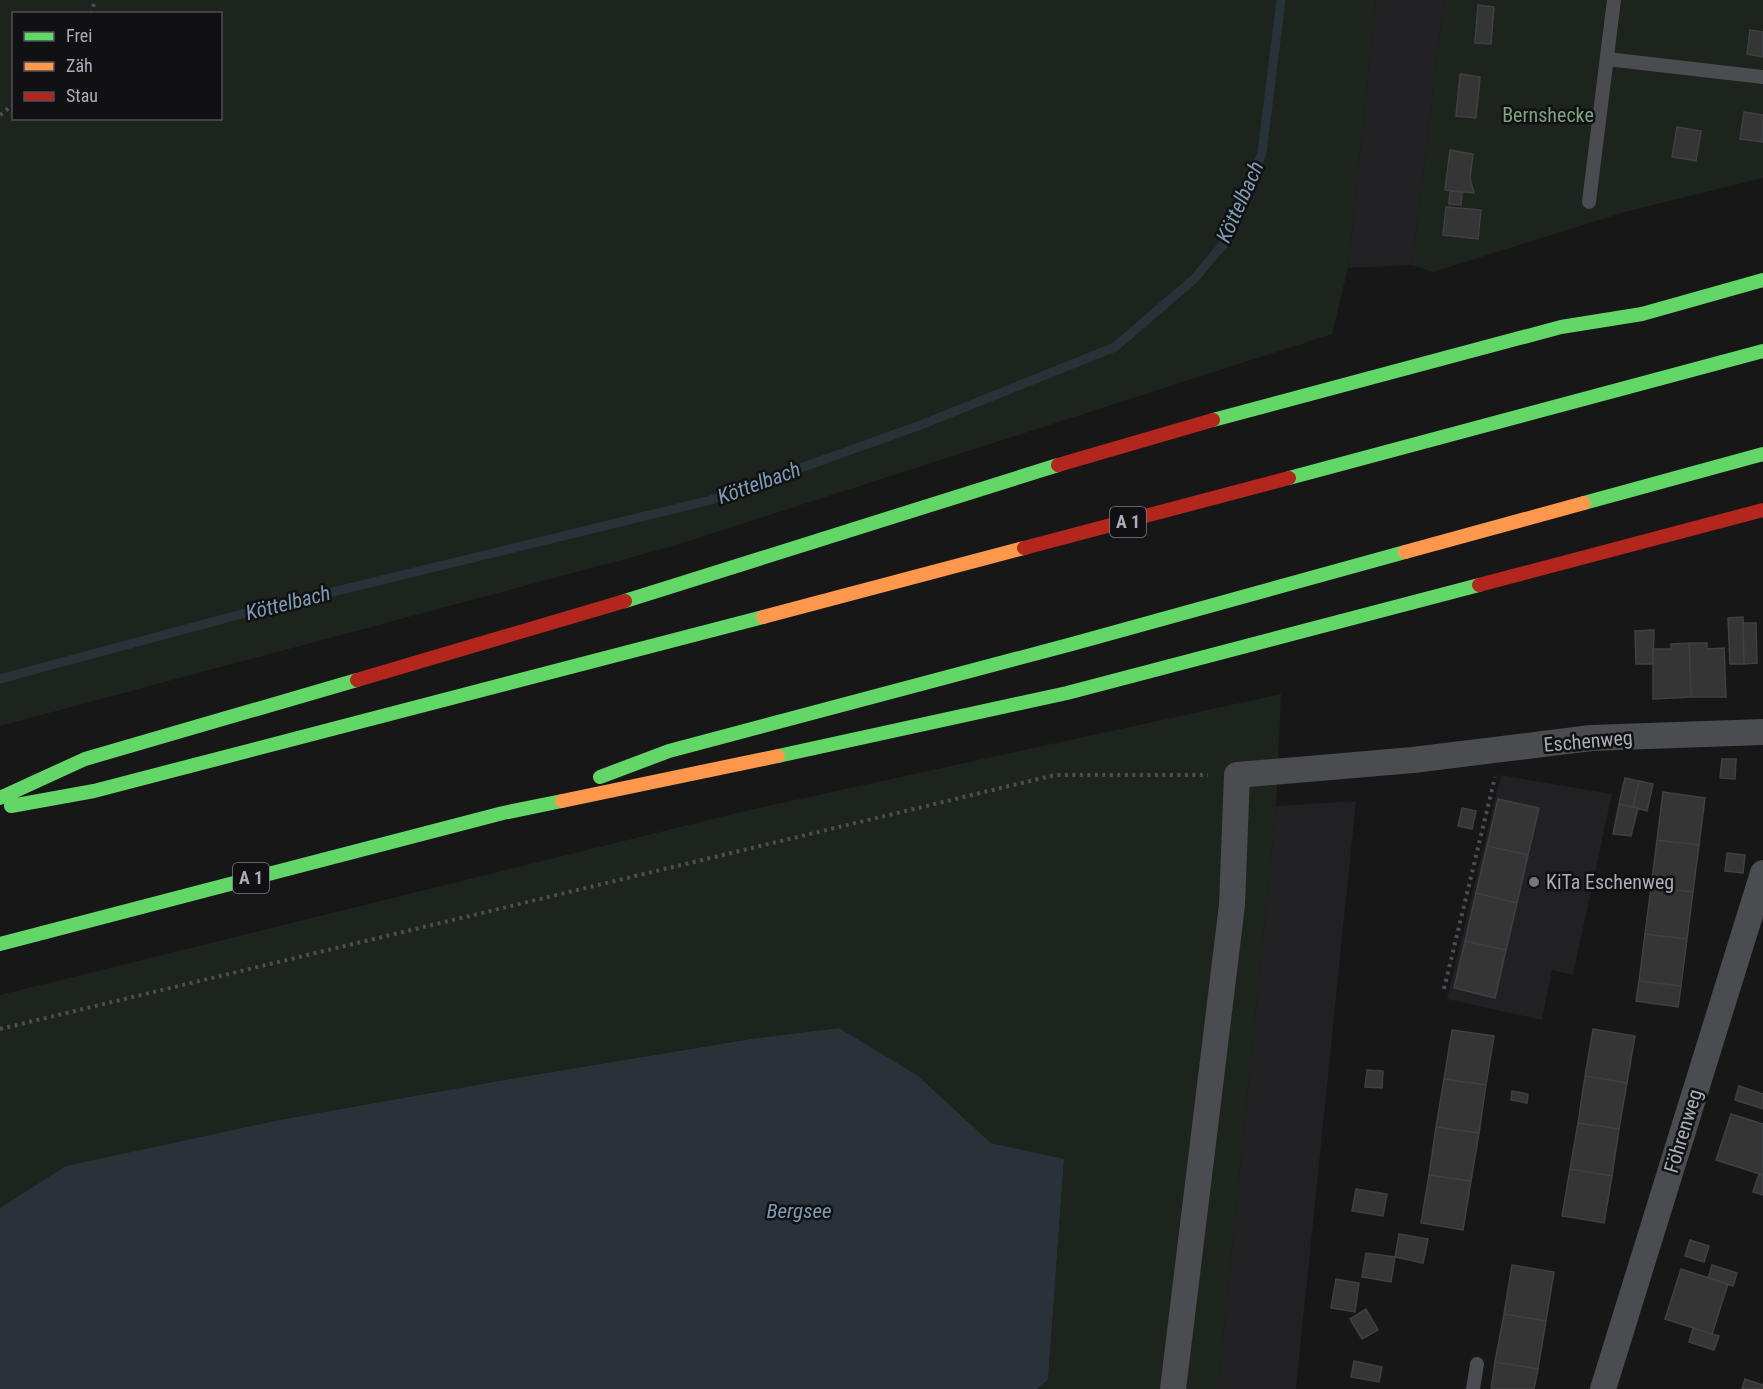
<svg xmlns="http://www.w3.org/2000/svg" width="1763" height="1389" viewBox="0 0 1763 1389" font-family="'Roboto Condensed',sans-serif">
	<rect width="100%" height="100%" fill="#171717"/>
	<!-- built -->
	<path fill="#212123" d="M1376,0H1444L1412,265L1348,268Z
		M1501,775L1612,794L1573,975L1552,970L1542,1020L1447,999Z
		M1356,801L1296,1389H1218L1276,806Z"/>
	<!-- green -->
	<path fill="#1d241e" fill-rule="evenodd" d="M0,0H1376L1348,268L1332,334L670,547L0,726ZM14,14H220V118H14Z
		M1444,0H1763V178L1625,212L1433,272L1412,265Z
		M1281,694L1276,806L1218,1389H1037L1048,1380L1064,1160L991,1143L917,1075L839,1028L757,1038L510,1079L279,1120L67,1166L0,1208V995L749,810Z"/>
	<!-- water -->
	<path fill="#2a3239" d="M839,1028L917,1075L991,1143L1064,1159L1048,1380L1037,1389H0V1208L66,1166L279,1120L510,1079L757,1038Z"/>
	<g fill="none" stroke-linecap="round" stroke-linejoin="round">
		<!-- stream -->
		<path stroke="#2a3239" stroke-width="9" d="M0,679L234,616L711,500L918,426L1115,347L1194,279L1227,240L1262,153L1281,0"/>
	</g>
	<!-- building -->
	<path fill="#353536" stroke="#3f4043" stroke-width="1.5" d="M1478,5L1494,7L1491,44L1475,43Z
		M1750,30L1763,32V57L1747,54Z
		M1460,74L1480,77L1476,118L1456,116Z
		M1744,112L1763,115V142L1740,139Z
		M1677,127L1701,131L1696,161L1672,157Z
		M1450,150L1473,154L1470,178L1474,193L1445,190Z
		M1450,191L1462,192L1461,205L1449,204Z
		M1446,207L1481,210L1478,239L1443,235Z
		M1743,617L1744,664H1730L1728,618Z
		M1743,623H1756L1757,663L1744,664Z
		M1654,630L1653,664H1636L1635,631Z
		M1689,643L1691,697L1653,699V649H1671V644Z
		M1689,643H1707V649L1724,648L1726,697H1691Z
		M1722,759H1736L1735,779L1720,778Z
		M1625,778L1639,781L1633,807L1619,804Z
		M1639,781L1653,784L1647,811L1633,807Z
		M1663,792L1705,798L1699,845L1657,840Z
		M1498,799L1539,808L1528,855L1487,846Z
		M1619,804L1638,808L1631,836L1613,834Z
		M1462,808L1476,811L1472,829L1458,826Z
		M1657,840L1699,845L1693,892L1651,887Z
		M1487,846L1528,855L1517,903L1476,893Z
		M1727,853L1745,855L1743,873L1725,871Z
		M1651,887L1693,892L1687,939L1645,934Z
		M1476,893L1517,903L1506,950L1465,941Z
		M1645,934L1687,939L1681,986L1639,981Z
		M1465,941L1506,950L1495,998L1454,988Z
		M1639,981L1681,986L1678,1007L1636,1001Z
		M1593,1029L1635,1036L1627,1083L1585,1076Z
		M1452,1030L1494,1036L1486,1085L1444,1079Z
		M1367,1070L1383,1071L1382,1088L1365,1087Z
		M1585,1076L1627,1083L1619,1129L1578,1123Z
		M1444,1079L1486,1085L1479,1133L1436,1127Z
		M1739,1086L1763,1094V1109L1735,1100Z
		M1512,1091L1528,1094L1527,1103L1511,1100Z
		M1731,1114L1763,1124V1175L1716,1160Z
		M1578,1123L1619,1129L1612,1176L1570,1169Z
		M1436,1127L1479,1133L1471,1181L1429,1175Z
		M1570,1169L1612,1176L1604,1223L1562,1216Z
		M1759,1174L1763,1175V1195L1753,1192Z
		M1429,1175L1471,1181L1463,1230L1421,1223Z
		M1356,1189L1387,1194L1383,1216L1352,1211Z
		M1399,1234L1428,1239L1423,1263L1395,1257Z
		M1690,1240L1709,1246L1704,1262L1685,1256Z
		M1366,1253L1395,1257L1391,1282L1362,1277Z
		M1512,1265L1554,1272L1546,1321L1504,1314Z
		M1712,1265L1737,1273L1733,1286L1708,1278Z
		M1681,1269L1728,1284L1712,1334L1665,1319Z
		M1336,1279L1359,1283L1355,1312L1331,1308Z
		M1366,1309L1378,1330L1362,1339L1350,1319Z
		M1504,1314L1546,1321L1538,1369L1495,1362Z
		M1693,1328L1719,1336L1714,1350L1689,1342Z
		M1354,1361L1382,1367L1379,1382L1351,1377Z
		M1495,1362L1538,1369L1534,1389H1491Z
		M1745,1379L1763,1385V1389H1742Z"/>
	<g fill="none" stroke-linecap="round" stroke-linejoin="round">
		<!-- path -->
		<path stroke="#4d4e52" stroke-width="4" stroke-dasharray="3 4.5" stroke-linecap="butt" d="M91,14L95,0
			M0,115L14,104
			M1444,989L1495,777
			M0,1029L1055,775H1208"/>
		<!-- lane -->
		<path stroke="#4b4c50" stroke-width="14" d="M1607,59L1763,77
			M1589,202L1614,0
			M1473,1389L1477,1364"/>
		<!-- street -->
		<path stroke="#4b4c50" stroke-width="26" d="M1173,1389L1232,905L1237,775L1413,760L1591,738L1763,732
			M1603,1389L1763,873"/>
		<!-- fast -->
		<path stroke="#63d668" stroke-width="14" d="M1213,420L1561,327L1642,314L1763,280
			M1289,478L1763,351
			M1584,503L1763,454
			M625,601L1058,465
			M778,756L1067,693L1479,585
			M600,777L669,751L1072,644L1405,552
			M0,798L85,759L357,680
			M11,806L94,791L763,617
			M0,944L503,813L562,801"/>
		<!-- slow -->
		<path stroke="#ff974d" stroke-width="14" d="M1405,552L1584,503
			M763,617L1024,548
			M562,801L778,756"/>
		<!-- jam -->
		<path stroke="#b3261e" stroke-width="14" d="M1058,465L1213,420
			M1024,548L1289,478
			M1479,585L1763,510
			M357,680L625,601"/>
	</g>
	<!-- markers -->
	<circle fill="#757880" stroke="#111113" stroke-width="2" cx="1534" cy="882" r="6"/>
	<g text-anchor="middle" stroke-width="5" stroke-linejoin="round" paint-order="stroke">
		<!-- shield labels -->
		<g fill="#111113" stroke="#7b7e86" stroke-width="1.5">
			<rect x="1110" y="507" width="36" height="30" rx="4.5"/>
			<rect x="233" y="863" width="36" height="30" rx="4.5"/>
		</g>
		<g font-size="18" font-weight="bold" fill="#a8adb8">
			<text x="1128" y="528">A 1</text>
			<text x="251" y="884">A 1</text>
		</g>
		<!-- park labels -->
		<g font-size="20" fill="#7fa381" stroke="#111113">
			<text x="1548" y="122">Bernshecke</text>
		</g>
		<!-- street labels -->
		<g font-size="20" fill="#a8adb8" stroke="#111113">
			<text transform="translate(1588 741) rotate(-5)" y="7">Eschenweg</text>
			<text transform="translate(1683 1131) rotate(-73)" y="7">Föhrenweg</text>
		</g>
		<!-- poi labels -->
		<g font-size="20" fill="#a8adb8" stroke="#111113" text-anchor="start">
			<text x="1546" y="889">KiTa Eschenweg</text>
		</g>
		<!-- water labels -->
		<g font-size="21" font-style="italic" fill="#7f9bb3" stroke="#111113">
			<text transform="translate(1240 202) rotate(-66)" y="7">Köttelbach</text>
			<text transform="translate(759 483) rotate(-20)" y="7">Köttelbach</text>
			<text transform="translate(288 603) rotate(-14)" y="7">Köttelbach</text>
			<text x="799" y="1218">Bergsee</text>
		</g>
	</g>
	<!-- legend -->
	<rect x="12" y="12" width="210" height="108" fill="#111113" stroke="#4d4f55" stroke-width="1.5"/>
	<rect x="24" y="32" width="30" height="9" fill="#63d668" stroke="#4d4f55" stroke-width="1.5"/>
	<text x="66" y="42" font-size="18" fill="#a8adb8">Frei</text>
	<rect x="24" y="62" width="30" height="9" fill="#ff974d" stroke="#4d4f55" stroke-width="1.5"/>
	<text x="66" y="72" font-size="18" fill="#a8adb8">Zäh</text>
	<rect x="24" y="92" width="30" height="9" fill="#b3261e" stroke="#4d4f55" stroke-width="1.5"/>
	<text x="66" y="102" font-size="18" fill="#a8adb8">Stau</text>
</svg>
